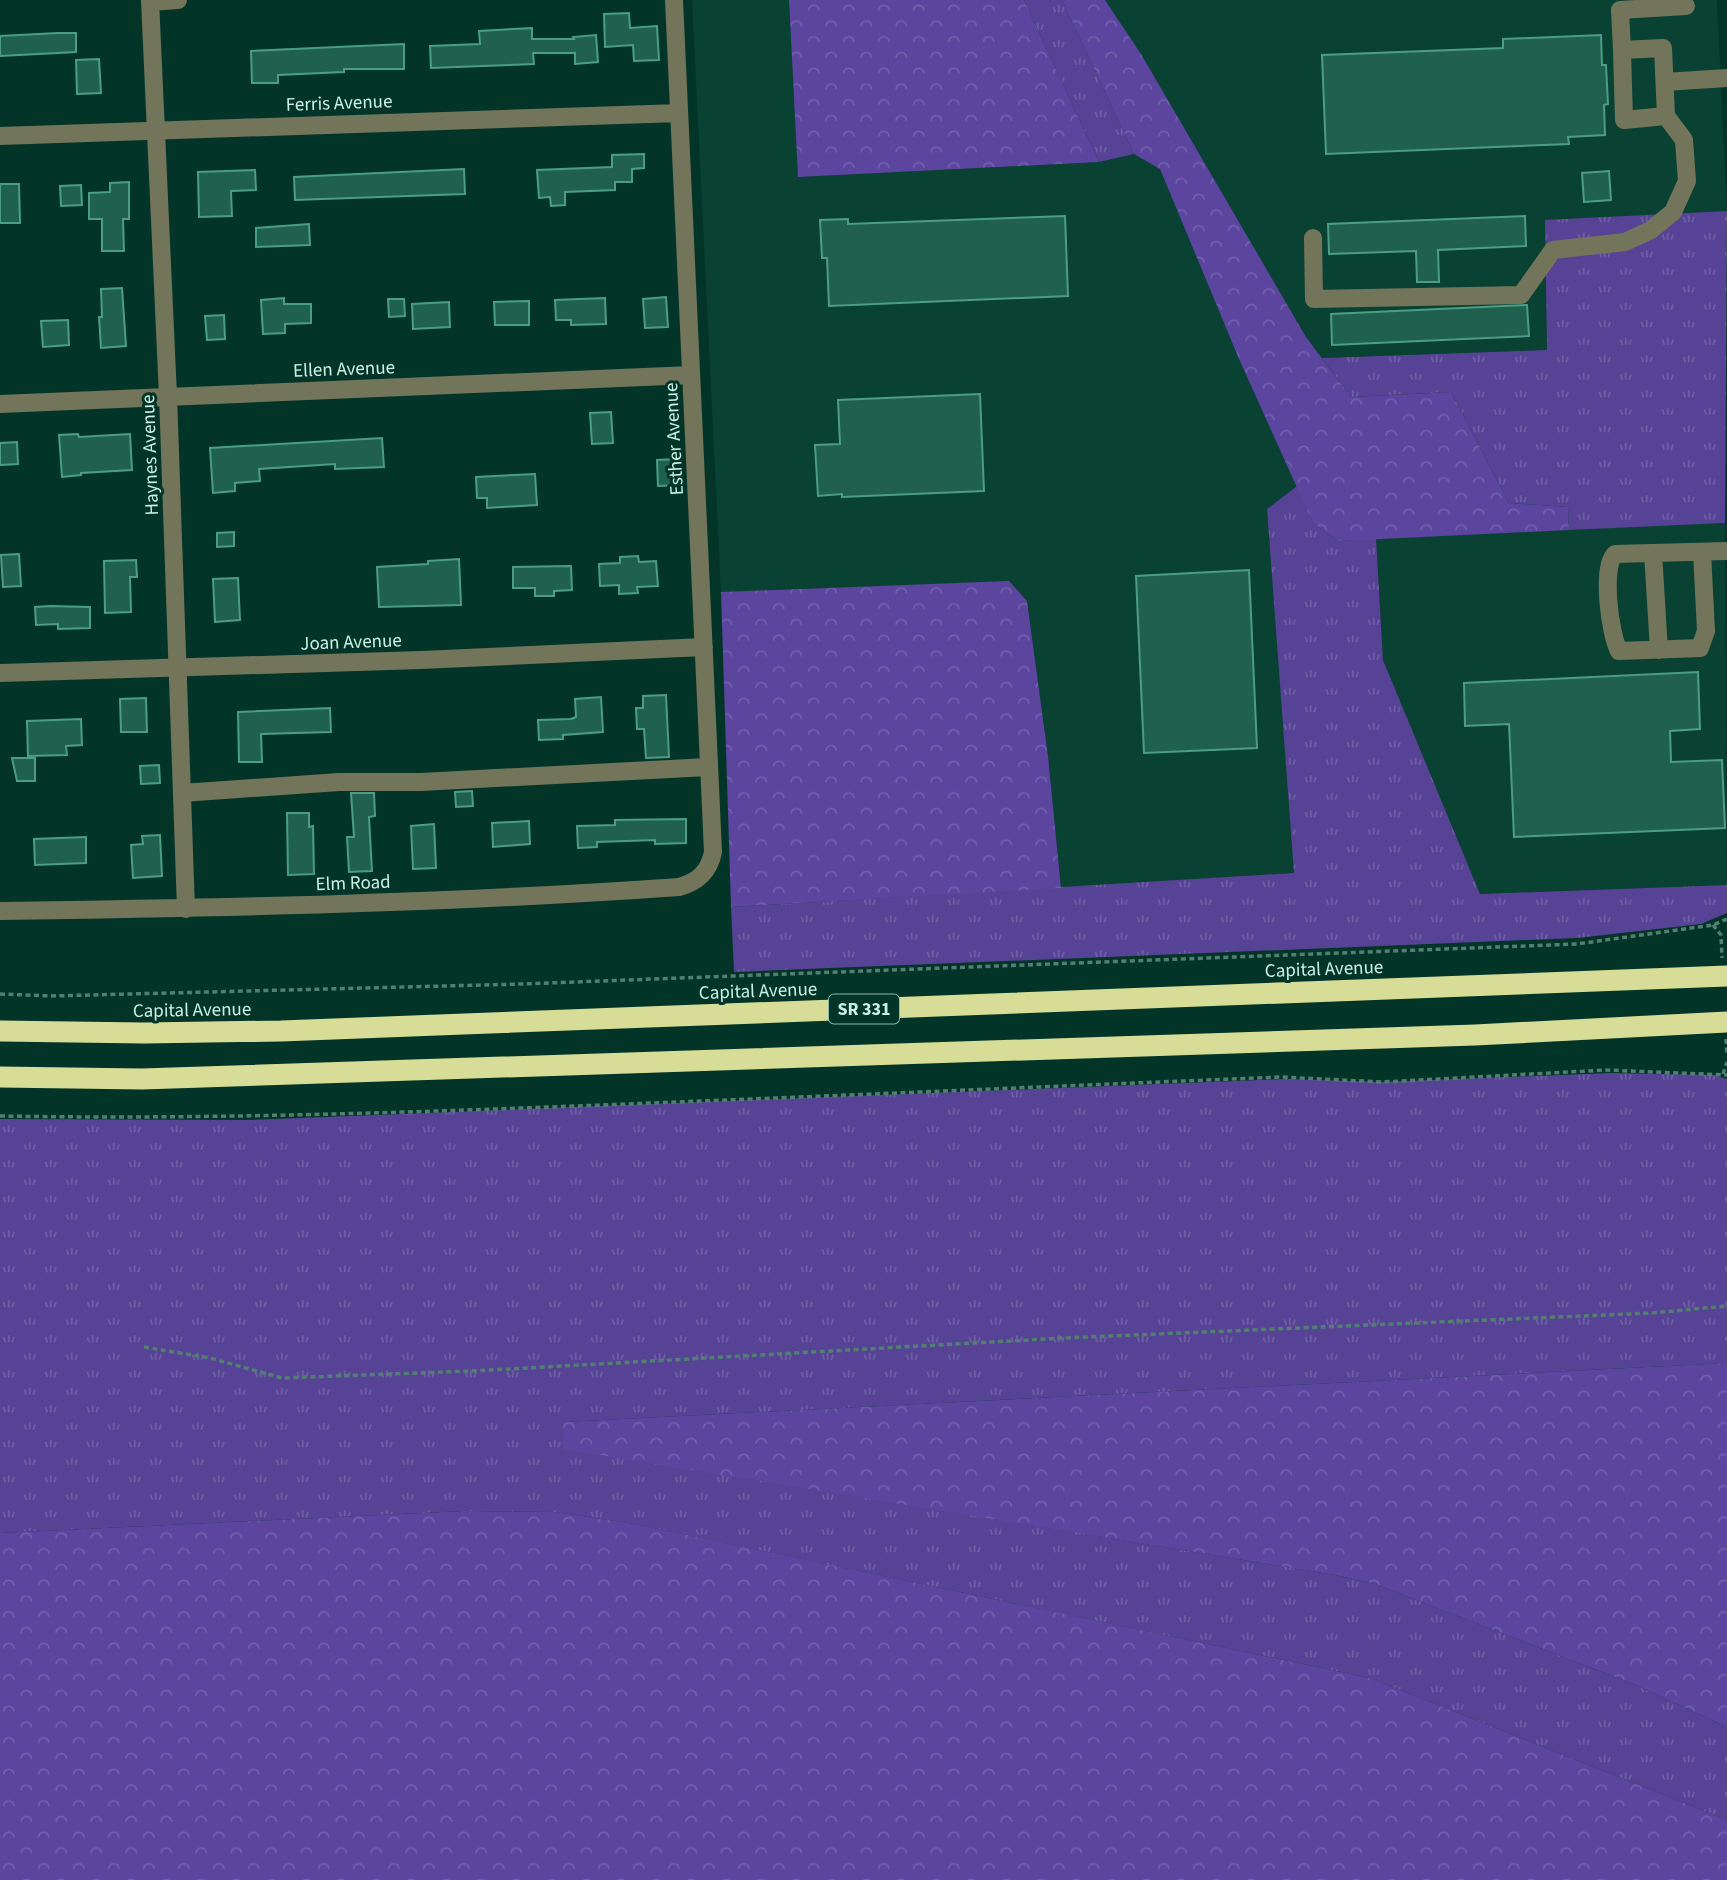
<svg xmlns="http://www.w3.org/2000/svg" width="1727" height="1880" viewBox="0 0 1727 1880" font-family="'Source Sans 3',sans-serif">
	<defs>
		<pattern id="grass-tufts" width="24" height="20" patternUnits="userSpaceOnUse" patternTransform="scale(1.75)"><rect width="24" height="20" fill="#574395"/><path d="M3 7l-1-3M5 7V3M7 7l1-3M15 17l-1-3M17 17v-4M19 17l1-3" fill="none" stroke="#6e5fa4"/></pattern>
		<pattern id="forest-crowns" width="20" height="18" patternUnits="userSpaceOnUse" patternTransform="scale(1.75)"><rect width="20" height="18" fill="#5b459f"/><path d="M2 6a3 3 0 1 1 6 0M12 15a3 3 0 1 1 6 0" fill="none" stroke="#7160ac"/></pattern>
	</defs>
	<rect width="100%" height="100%" fill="#033428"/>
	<!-- built -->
	<path fill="#094133" d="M692,0H789L798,177L1099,162L1134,154L1160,168L1239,359L1297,486L1267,509L1295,873L1061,888L1048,756L1027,601L1009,582L721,592Z
		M1105,0H1717L1727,211L1545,221L1547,350L1322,358L1306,337L1141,54Z
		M1725,523L1727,885L1480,894L1383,660L1376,538Z"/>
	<!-- grass -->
	<path fill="url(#grass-tufts)" d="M1024,0H1062L1134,154L1099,162Z
		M1727,211L1725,523L1569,530L1568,507L1509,503L1451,392L1351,397L1322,358L1547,350L1545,220Z
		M1297,486L1313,523L1339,541L1376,538L1383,660L1480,894L1727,885V913L1701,924L1577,938L734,972L731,907L1294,873L1267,509Z
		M1610,1073L1713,1075L1727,1079V1363L563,1422V1448L1335,1575L1375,1584L1636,1685L1727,1727V1820L1370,1678L634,1524L556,1512L464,1511L0,1533V1119L250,1120L1284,1079L1382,1082Z"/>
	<!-- forest -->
	<path fill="url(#forest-crowns)" d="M789,0H1024L1099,162L798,177Z
		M1062,0H1105L1141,54L1306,337L1351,397L1451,392L1509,503L1568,507L1569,530L1339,541L1313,523L1239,359L1160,169L1134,154Z
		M1009,581L1027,601L1048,756L1061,888L731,907L721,592Z
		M1727,1363V1727L1636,1685L1375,1584L1335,1575L563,1449V1422Z
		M464,1511L556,1512L635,1524L1370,1678L1727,1820V1880H0V1533Z"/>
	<!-- building -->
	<path fill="#1f604e" stroke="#4b9e85" stroke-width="2" d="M629,13L630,28L657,26L659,60L634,61L633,45L605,47L604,14Z
		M532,28V39H574L573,37L596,35L598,62L575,64V53H533L534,64L431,68L430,46L480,44L479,31Z
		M58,33H76V52L0,56V36Z
		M1601,35L1602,65H1606L1608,104L1604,105L1605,135L1568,137L1569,144L1326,154L1322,55L1503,48V39Z
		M404,44V69H344V72L278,75V83H252L251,51Z
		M99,59L101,93L77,94L76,60Z
		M644,154V168L632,169V182H615V190L565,192V205L551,206L550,197L539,198L537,170L612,167V155Z
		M464,169L465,194L295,200L294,177Z
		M255,170L256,190L231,191L232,216L199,217L198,172Z
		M1609,171L1611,200L1584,202L1582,173Z
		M129,182V219H123L124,251H102V219H89V193L110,192V183Z
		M0,184H19L20,223H0Z
		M81,185L82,205L61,206L60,186Z
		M1065,216L1068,296L829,306L827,258H822L820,220L848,219V224Z
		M1525,216L1526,246L1438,250L1439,282H1417L1416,251L1329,254L1328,224Z
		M309,224L310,245L256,247V228Z
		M122,288L126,346L101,348L99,317H102L101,289Z
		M666,297L668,327L645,328L643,299Z
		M284,298V304H311V323L285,324V333L263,334L261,300Z
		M605,298L606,324L571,325V320H556L555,300Z
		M388,299H404L405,316L389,317Z
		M529,301V325H495L494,302Z
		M449,302L450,327L413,329L412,304Z
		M1526,305H1527L1529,336L1332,345L1331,314Z
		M224,315L225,339L207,340L205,316Z
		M68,320L69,345L43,347L41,321Z
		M980,394L984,491L842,497V494L818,496L815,445L840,444L838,400Z
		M611,412L613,443L592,444L590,413Z
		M78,434L79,437L130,434L132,470L81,473V475L62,477L59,435Z
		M382,438L384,467L335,469V464L259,469L260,481L235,483V491L213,493L210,448Z
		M17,442L18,464L0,465V443Z
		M676,459L678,485L658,486L657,460Z
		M535,474L537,505L487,508V498H477L476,477Z
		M234,532V546L217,547V533Z
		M19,554L21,586L3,587L1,555Z
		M638,556L639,562L656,561L658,586L637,587L638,593L619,594V585L600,586L599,564L620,563V557Z
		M459,559L461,605L379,607L377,567L428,564V561Z
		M136,560L137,577H130L131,612L105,613L104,561Z
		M571,566L572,590L554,591V596H535V588H513V567Z
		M1249,570L1257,748L1144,753L1136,576Z
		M238,578L240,620L215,622L213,579Z
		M50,606L90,607V628L58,629V624L36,625L35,607Z
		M1698,672L1700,729L1670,731L1671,762L1722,760L1725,828L1514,837L1509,724L1465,726L1464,683Z
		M666,695L669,757L646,758L644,729H637L636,708H643V696Z
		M601,697L603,732L563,735V739L539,740L538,720L571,719L576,717L575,699Z
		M146,698L147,732H121L120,699Z
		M330,708L331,732L261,734L262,762H239L238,712Z
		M81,719L82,745L66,746L67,755L28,756L27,721Z
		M12,758H35V781H17Z
		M159,765L160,783L141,784L140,766Z
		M472,791L473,806L456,807L455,792Z
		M351,793H374L375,816L369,817L372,871L349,872L347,837H354Z
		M287,813H309V827L313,826L314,874L288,875Z
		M686,819V843L655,844V840L597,842V847L578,848L577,826L615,825V820Z
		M529,821L530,844L493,847L492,823Z
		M434,824L436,868L413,869L411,826Z
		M160,835L162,876L133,878L131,845L143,844L142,836Z
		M86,837V863L35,865L34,839Z"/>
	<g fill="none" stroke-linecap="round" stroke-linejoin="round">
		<!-- path -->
		<path stroke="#527f72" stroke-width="3.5" stroke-dasharray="5 3.5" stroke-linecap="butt" d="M1713,925L1721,935L1722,958
			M0,994L51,996L522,984L1577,944L1713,925L1727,919
			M1726,1039L1727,1056
			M1723,1074L1727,1062
			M0,1116C226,1120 451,1111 677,1102C878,1094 1080,1085 1282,1077L1382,1082L1606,1070L1727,1075
			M144,1347L210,1358L282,1378L473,1371L1063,1338L1652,1313L1727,1306"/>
		<!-- minor -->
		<path stroke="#73755a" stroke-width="18" d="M150,0L168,396L186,909
			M150,2L178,0
			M1663,48L1666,116L1624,120L1622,50Z
			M1622,50L1620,10L1686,6
			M1665,82L1727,78
			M0,136L679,113
			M1313,238L1314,299L1521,295L1553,250L1625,242L1651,230L1673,212L1687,181L1684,140L1666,116
			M0,404L691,375
			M1702,552L1706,631L1700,648L1619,651C1610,635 1601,567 1615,554C1652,553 1690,552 1727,551
			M1653,553L1659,650
			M0,673L421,660L704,647
			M182,793L339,782H421L708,767
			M0,911C226,908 453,903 679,887C698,882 709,872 713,852L674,0"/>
		<!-- highway -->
		<path stroke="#d7dc96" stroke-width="21" d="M0,1031L144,1033L281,1031L1727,976
			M0,1077L142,1079L1475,1035L1727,1022"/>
	</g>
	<g text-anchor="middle" stroke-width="6" stroke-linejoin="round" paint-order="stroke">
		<!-- shield labels -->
		<rect fill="#033428" stroke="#8eb8ab" stroke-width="2" x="829" y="994.5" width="70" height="29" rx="5"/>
		<g font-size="18" font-weight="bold" fill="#caf1e3">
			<text x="864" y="1015">SR 331</text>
		</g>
		<!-- street labels -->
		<g font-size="19" fill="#caf1e3" stroke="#033428">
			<text transform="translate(339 102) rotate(-2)" y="7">Ferris Avenue</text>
			<text transform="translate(344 368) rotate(-2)" y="7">Ellen Avenue</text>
			<text transform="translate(673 439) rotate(-93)" y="7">Esther Avenue</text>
			<text transform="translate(149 455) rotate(-92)" y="7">Haynes Avenue</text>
			<text transform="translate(351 641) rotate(-2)" y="7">Joan Avenue</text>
			<text transform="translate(353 882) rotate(-2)" y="7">Elm Road</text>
			<text transform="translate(1324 968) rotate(-2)" y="7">Capital Avenue</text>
			<text transform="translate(758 990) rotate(-2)" y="7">Capital Avenue</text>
			<text transform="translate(192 1009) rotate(-1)" y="7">Capital Avenue</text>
		</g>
	</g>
</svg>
